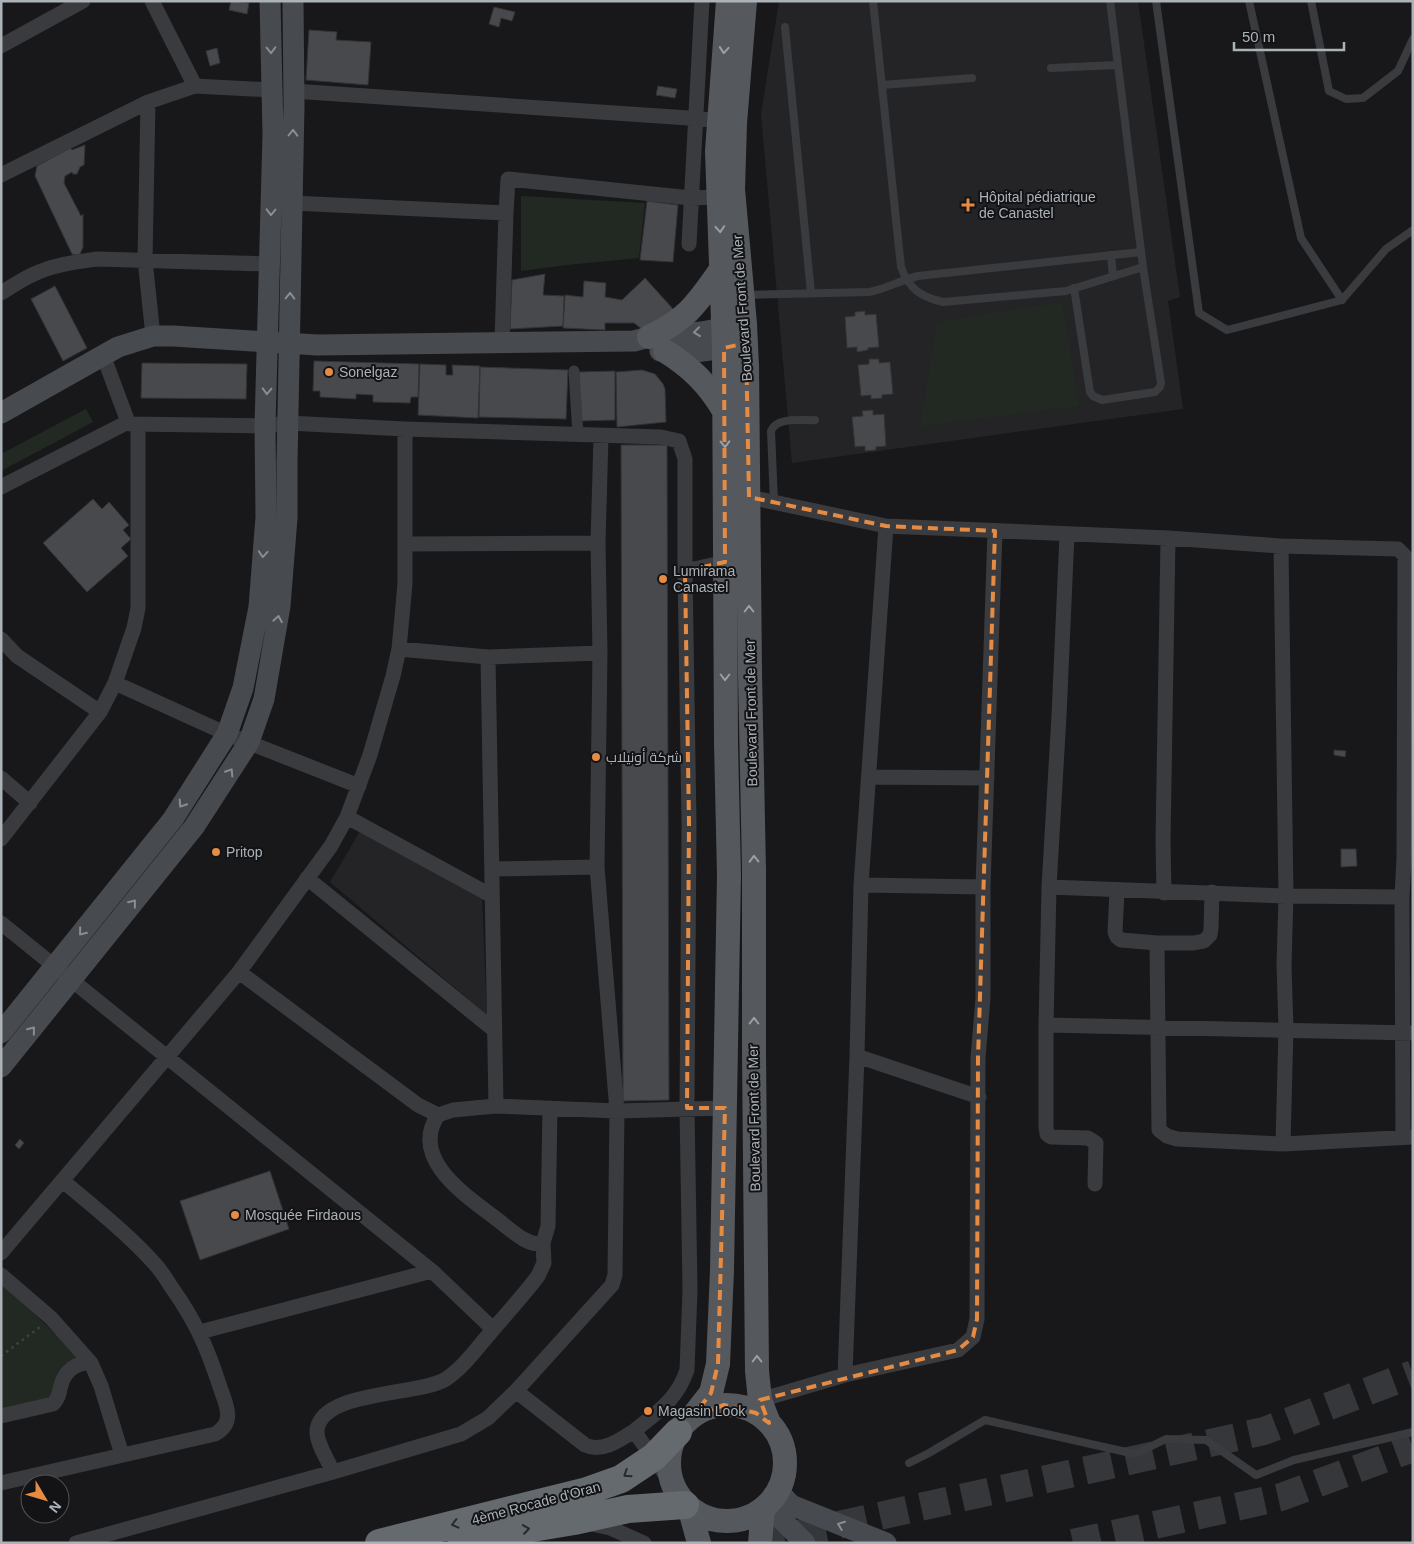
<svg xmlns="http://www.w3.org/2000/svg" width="1414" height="1544" viewBox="0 0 1414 1544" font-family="Helvetica,Cairo,sans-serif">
	<rect width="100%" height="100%" fill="#18181a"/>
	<!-- built -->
	<path fill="#242427" d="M779,1H1138L1180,297L1168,301L1183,409L792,463L761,114Z
		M360,831L482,898L487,1015L330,882Z"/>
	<!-- green -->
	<path fill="#222922" d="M521,196L645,203L639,258L567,265L521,271Z
		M1062,302L1079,406L920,426L937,322Z
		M86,409L93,422L1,471V454Z
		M3,1284L70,1348L81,1365L73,1372L61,1397L1,1412V1287Z"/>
	<!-- building -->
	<path fill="#47494c" stroke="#323335" d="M231,1L249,3L247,14L229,10Z
		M494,7L515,12L512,21L501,18L499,27L489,24Z
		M309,30L337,32L336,40L371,42L368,85L306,80Z
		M217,48L220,63L210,66L206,51Z
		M658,86L677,89L675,98L656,95Z
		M85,145L84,165L80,167L77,174H73L72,172L65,176L64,183L81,216L83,214V247L80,254L76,255L72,254L35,176L37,166L70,148L72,150Z
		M647,201L678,205L673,262L640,260Z
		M545,274L543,295L564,296L563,326L510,329L512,280Z
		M645,278L674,310L647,333L634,323H605V330L563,328L565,295L583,297L584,281L606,283L605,297L622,300Z
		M55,286L87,348L63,361L31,299Z
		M865,311V315L876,314L879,347L868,348V350L857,352V347L847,348L845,317L855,316V312Z
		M869,359H879V363L890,362L893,394L882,395V398L871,399V395L861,396L858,365L869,364Z
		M314,361L419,364L418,397H411L410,403L373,402V395L356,394V399L320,397V391H313Z
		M142,363L247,364L246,399L141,398Z
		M420,364L446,365V375H453L452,365L480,366L478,418L418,415Z
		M480,367L568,370L566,419L479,417Z
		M642,370L655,374L663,384L665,389L666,422L617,427L616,372Z
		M615,371V420L580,421L579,372Z
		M873,410V415L884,414L886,446L876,447V450L865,451V446L855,447L852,417L863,416L862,411Z
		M621,445H667L669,1100L623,1101Z
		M93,499L102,509L109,502L129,525L123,530L131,539L121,548L128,556L87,592L43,543Z
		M1334,750L1346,751L1345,757L1334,755Z
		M1341,849H1356L1357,866L1341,867Z
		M20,1139L24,1143L19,1149L15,1145Z
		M270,1171L289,1229L200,1260L180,1201Z"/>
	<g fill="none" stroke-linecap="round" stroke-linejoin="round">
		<!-- motorway-tunnel -->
		<path stroke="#35373a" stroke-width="28" stroke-dasharray="28 14" stroke-linecap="butt" d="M757,1543L1264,1431L1413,1374
			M1073,1543L1281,1497L1413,1448"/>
		<!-- path -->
		<path stroke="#3f4245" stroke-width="2.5" stroke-dasharray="2.5 4" stroke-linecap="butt" d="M1,1356L40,1327"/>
		<!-- service -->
		<path stroke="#393b3e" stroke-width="8" d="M873,1L901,267C909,289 921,297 943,302L1066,291L1143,267
			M1156,1L1199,313L1227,330L1342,300L1301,238L1249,1
			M1311,1L1329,91L1346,99L1363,98L1398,71L1413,39
			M785,27L811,293
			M1051,68L1117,65
			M882,85L972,78
			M1111,255L1113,276
			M1074,288L1090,392L1093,396L1102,400L1155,392L1160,387L1161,383L1143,267L1110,1
			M745,295L869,292C886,289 901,280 918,276L1141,252
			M1342,300L1386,249L1413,230
			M774,502L771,431C777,416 802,421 815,420
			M909,1463L929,1453L985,1420L1135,1454L1166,1439L1206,1440L1256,1475L1294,1460L1413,1432"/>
		<!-- pedestrian -->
		<path stroke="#393b3e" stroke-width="11" d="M574,371L578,435"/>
		<!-- minor -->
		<path stroke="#393b3e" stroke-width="15" d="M152,1L195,86
			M1,46L83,1
			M293,91L718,120
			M148,102L145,260L153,336
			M1,175L148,102L195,86L272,90
			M292,203L506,213L508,179L691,198L718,197
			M689,244L702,1
			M1,293C11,287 21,280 32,275C52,265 75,262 97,259L269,264
			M502,342L506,213
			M103,355L128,422
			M1,487L128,422L131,424L265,426L288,423L405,429L661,437L679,441L685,459V571L689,823L687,1108L690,1290L687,1370C677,1400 657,1412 634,1431L673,1485
			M749,497L886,526L1168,538L1281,546L1398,549L1405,556L1404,858L1402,897L1403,1137
			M1067,534L1059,716L1049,887L1046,1025V1127L1047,1134L1051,1137L1088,1138L1096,1143L1095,1184
			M405,544L598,543
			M1281,546L1286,896L1284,965L1286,1029L1283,1144
			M685,571L725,562
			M1,639L17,656L100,712
			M399,649L488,657L600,653
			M488,657L496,1106
			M115,683L227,734L359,786
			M869,777L987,778
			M1,778L30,803
			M347,817L492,896
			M1,839L100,712L115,683L134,628L138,608V424
			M492,869L597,867
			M307,878L494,1030
			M861,885L983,887
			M1049,887L1286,896L1402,897
			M1117,891L1115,932L1117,937L1121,940L1157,943H1194L1204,941L1210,935L1211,928L1212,892
			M1164,893L1163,841L1168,538
			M1,923L432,1271L493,1329
			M1157,943L1159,1130L1167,1136L1177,1139L1283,1144L1413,1137
			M239,972L418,1105L438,1115L453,1110L496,1106L617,1111L725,1108
			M1046,1025L1413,1033
			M857,1056L979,1097
			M438,1115C409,1158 465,1195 494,1217C507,1226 527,1248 543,1243L548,1226L550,1108
			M1,1253L239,972L331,846L347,817L370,755L393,676L399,649L405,584V429
			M1,1275L51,1318L91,1363L101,1386L122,1455
			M200,1332L432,1271
			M845,1375L857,1056L861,885L886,526
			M516,1391L585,1445C602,1453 620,1440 634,1431
			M760,1400L845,1375L958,1350L973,1337L977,1319L978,1058L983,998V887L995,531
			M1,1416L53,1404C59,1398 59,1393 61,1385C65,1371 76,1362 91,1363
			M333,1472C328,1460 316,1443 317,1430C322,1390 418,1396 446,1379C464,1367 477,1348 491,1332C507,1313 523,1296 538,1276L544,1263L543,1243
			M1,1483L215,1434C236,1422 226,1405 220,1387C207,1347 196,1322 172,1288C166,1279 161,1270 154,1263C127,1233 94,1207 63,1181
			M587,1523L610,1528L644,1543
			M76,1543L333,1472L461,1434L488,1418L516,1391L612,1285L615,1275L617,1111L597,867L600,653L598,543L601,437"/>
		<!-- secondary -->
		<path stroke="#474a4e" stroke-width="21" d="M660,351C687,355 715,350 741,344
			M1,413L118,347L153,336H173L317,345L634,341L649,337L701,332L740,325
			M1,1033L173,819L227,734L243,688L259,607L266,517L265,426L273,134L270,1
			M1,1067L194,827L249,742L264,699L280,606L287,518V463L294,105L293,1
			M778,1491L791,1505L886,1543
			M767,1505L805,1543"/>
		<!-- primary -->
		<path stroke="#55595d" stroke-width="24" d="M745,1L735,123L733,189L745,324L747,366L750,674L754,870V1054L757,1371L760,1400L769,1423
			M649,337C689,318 697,303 722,268
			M665,351C691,367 709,385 724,411
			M669 1463a58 58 0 1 1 116 0a58 58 0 1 1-116 0Z
			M693,1416L711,1393L718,1364L722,1270L729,875L726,743L724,348L717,151L728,1
			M690,1510L699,1543
			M760,1543L763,1509"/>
		<!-- motorway -->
		<path stroke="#656a6f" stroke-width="28" d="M379,1543L587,1491L621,1479L654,1457L678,1432
			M462,1543L496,1534L574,1521L628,1509L685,1505"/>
	</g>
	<!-- one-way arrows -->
	<defs><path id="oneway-chevron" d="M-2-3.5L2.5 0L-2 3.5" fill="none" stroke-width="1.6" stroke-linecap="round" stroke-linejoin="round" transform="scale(1.25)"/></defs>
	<g stroke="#888e93">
		<use href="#oneway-chevron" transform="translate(271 50) rotate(89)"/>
		<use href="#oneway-chevron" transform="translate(293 133) rotate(-89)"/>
		<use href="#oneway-chevron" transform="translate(271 212) rotate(91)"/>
		<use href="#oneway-chevron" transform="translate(290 296) rotate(-89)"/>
		<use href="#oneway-chevron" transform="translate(697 332) rotate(173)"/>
		<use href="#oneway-chevron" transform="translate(267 391) rotate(92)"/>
		<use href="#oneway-chevron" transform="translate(263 554) rotate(94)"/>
		<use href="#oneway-chevron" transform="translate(278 619) rotate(-80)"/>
		<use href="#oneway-chevron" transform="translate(230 772) rotate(-57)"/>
		<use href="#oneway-chevron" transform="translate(182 804) rotate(123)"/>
		<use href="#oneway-chevron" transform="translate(133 903) rotate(-51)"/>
		<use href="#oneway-chevron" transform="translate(82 932) rotate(129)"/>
		<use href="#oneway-chevron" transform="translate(32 1030) rotate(-51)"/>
		<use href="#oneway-chevron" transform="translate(841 1525) rotate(-159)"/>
	</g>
	<g stroke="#9aa0a6">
		<use href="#oneway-chevron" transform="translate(724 50) rotate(95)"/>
		<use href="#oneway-chevron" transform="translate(720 229) rotate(86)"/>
		<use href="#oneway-chevron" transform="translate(725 444) rotate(89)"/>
		<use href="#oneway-chevron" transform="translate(749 609) rotate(-90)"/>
		<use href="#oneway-chevron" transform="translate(725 677) rotate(90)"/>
		<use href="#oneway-chevron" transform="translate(754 859) rotate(-91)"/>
		<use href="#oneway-chevron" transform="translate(754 1021) rotate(-90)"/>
		<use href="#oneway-chevron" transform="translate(757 1359) rotate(-90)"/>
	</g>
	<g stroke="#28292c">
		<use href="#oneway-chevron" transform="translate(627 1474) rotate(147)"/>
		<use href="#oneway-chevron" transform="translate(455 1524) rotate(166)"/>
		<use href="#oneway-chevron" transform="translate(526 1529) rotate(-9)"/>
	</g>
	<!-- marked area -->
	<path fill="none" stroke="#e58b44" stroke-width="4" stroke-dasharray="10 6" stroke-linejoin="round" d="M746,343L749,497L886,526L995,531L978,1058L977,1319L973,1337L958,1350L760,1400L769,1423L756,1413L724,1405L693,1416L711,1393L718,1364L725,1108H687L689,823L685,571L725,562L724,348Z"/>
	<!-- markers -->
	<g fill="#e58b44" stroke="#131315" stroke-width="2">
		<path d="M965.5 197.5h5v5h5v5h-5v5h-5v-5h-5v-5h5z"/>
		<circle cx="329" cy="372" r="5"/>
		<circle cx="663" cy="579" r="5"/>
		<circle cx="596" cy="757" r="5"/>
		<circle cx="216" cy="852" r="5"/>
		<circle cx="235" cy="1215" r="5"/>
		<circle cx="648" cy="1411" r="5"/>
	</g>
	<g text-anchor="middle" stroke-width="4" stroke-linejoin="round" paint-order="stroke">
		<!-- poi labels -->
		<g font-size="14" fill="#abb2b8" stroke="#131315" text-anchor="start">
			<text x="979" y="202">Hôpital pédiatrique<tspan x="979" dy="16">de Canastel</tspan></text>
			<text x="339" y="377">Sonelgaz</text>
			<text x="673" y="576">Lumirama<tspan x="673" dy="16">Canastel</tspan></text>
			<text x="606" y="762">شركة أونيلاب</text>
			<text x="226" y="857">Pritop</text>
			<text x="245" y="1220">Mosquée Firdaous</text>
			<text x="658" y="1416">Magasin Look</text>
		</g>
		<!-- street labels -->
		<g font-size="14" fill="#abb2b8" stroke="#131315">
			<text transform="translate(742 308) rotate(-94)" y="5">Boulevard Front de Mer</text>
			<text transform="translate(751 713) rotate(-91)" y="5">Boulevard Front de Mer</text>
			<text transform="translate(754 1118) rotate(-91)" y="5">Boulevard Front de Mer</text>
			<text transform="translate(536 1503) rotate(-15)" y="5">4ème Rocade d'Oran</text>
		</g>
	</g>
	<!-- border -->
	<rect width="1414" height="1544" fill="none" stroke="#abb2b8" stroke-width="5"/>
	<!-- north arrow -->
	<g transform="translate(45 1499) rotate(128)"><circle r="24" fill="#131315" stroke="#505356"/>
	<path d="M0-4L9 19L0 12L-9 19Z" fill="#e58b44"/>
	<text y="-8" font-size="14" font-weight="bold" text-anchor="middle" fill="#abb2b8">N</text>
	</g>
	<!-- scale -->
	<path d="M1234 42v8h110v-8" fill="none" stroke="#abb2b8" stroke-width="2.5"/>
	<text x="1242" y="42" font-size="15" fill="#abb2b8" stroke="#131315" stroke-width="4" paint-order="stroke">50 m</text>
</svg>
